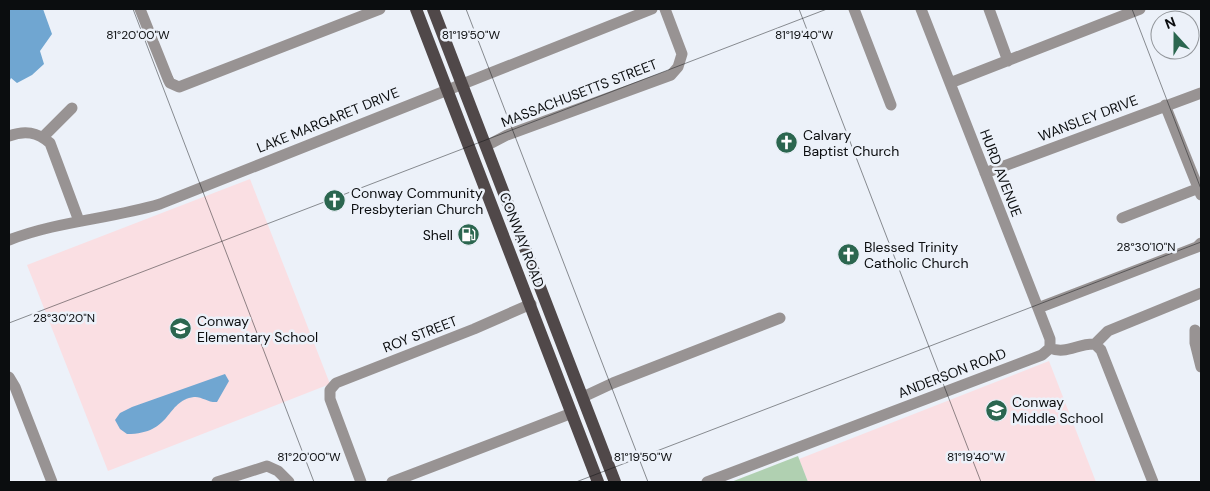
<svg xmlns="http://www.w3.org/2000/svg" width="1210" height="491" viewBox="0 0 1210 491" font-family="'DM Sans',sans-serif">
	<rect width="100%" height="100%" fill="#ecf1f9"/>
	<!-- education -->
	<path fill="#fadfe3" d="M250,179L330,384L108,471L27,265Z
		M1049,361L1096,482H808L799,459Z"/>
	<!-- green -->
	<path fill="#b0d0b1" d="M798,456L808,482H731Z"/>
	<!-- water -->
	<path fill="#70a6d1" d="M9,9H43L52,34L40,51L44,64L32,75L17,83L11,78L9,82Z
		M225,374L229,381L217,402C209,403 201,396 194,397C165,401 173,434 127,434L120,429L115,420L120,413L132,407Z"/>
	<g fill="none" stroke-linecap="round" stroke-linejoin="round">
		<!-- minor -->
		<path stroke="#989393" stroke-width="11" d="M140,9L168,79L170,83L179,87L380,9
			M854,9L891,105
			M921,9L1038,308L1050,339V348
			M989,9L1008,61
			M950,83L1140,9
			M1165,105L1201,195
			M9,136C25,130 37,132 50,143L79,221
			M43,137L72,108
			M486,146L507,135L671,75L678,67L682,54L665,9
			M985,173L1201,93
			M1122,218L1199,188
			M9,240C58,221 110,219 160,204L652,9
			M1038,308L1197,247L1201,243
			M1195,330V343L1201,367
			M1095,344L1101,350L1153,482
			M1095,344L1108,331L1201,293
			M1050,348C1066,355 1078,343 1095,344
			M9,377L15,387L52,482
			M583,397L613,383L780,318
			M217,482L267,466L278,471L289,482
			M361,482L330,399V390L336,383L474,329L531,304
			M392,482L572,413
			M707,482L1042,355L1050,348"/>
		<!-- major -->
		<path stroke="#504849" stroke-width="12" d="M416,9L598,482
			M433,9L615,482"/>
	</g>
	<!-- ticks -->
	<path fill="none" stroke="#0b0d0f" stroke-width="1" stroke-opacity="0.45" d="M133,9L314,482M466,9L648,482M799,9L981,482M1132,9L1201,189M9,323L827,9M576,482L1201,242"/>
	<!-- icons -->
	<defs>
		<symbol id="church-disc" viewBox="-11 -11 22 22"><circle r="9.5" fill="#2b664f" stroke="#ecf1f9"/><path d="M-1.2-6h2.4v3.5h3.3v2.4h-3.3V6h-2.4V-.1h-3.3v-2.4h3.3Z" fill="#fff"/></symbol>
		<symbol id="fuel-disc" viewBox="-11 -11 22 22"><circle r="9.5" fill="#2b664f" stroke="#ecf1f9"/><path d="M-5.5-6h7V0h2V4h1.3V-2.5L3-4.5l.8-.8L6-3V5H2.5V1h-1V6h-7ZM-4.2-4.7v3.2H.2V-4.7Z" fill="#fff"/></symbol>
		<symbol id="school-disc" viewBox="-11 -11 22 22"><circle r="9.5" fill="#2b664f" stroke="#ecf1f9"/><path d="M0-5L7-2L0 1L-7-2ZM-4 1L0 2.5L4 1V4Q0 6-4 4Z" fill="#fff"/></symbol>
	</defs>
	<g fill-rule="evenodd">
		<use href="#church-disc" x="774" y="130" width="25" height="25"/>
		<use href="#church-disc" x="322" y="188" width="25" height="25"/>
		<use href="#fuel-disc" x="456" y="222" width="25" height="25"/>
		<use href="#church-disc" x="836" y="242" width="25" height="25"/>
		<use href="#school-disc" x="168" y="316" width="25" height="25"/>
		<use href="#school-disc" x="984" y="398" width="25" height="25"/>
	</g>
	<g text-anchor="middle" stroke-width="5" stroke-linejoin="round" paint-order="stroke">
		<!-- street labels -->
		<g font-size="14" fill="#0b0d0f" stroke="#ecf1f9">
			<text transform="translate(579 93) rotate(-21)" y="5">MASSACHUSETTS STREET</text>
			<text transform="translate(1088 118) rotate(-21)" y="5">WANSLEY DRIVE</text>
			<text transform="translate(328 120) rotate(-22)" y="5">LAKE MARGARET DRIVE</text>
			<text transform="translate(1001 173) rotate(69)" y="5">HURD AVENUE</text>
			<text transform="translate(522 240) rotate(69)" y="5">CONWAY ROAD</text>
			<text transform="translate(420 334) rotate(-21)" y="5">ROY STREET</text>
			<text transform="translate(952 373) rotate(-21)" y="5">ANDERSON ROAD</text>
		</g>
		<!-- poi labels -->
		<g font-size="14" fill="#0b0d0f" stroke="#ecf1f9" text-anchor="start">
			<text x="803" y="140">Calvary<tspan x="803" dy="16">Baptist Church</tspan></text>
			<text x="351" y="198">Conway Community<tspan x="351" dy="16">Presbyterian Church</tspan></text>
			<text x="453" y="240" text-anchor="end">Shell</text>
			<text x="864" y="252">Blessed Trinity<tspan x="864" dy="16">Catholic Church</tspan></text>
			<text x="197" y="326">Conway<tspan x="197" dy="16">Elementary School</tspan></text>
			<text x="1012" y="407">Conway<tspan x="1012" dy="16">Middle School</tspan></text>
		</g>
	</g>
	<g font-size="12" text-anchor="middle" fill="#0b0d0f" stroke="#ecf1f9" stroke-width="5" stroke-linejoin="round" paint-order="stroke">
		<text x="138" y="39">81°20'00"W</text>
		<text x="471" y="39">81°19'50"W</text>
		<text x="804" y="39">81°19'40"W</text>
		<text x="1146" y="251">28°30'10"N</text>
		<text x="64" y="322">28°30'20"N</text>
		<text x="309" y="461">81°20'00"W</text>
		<text x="643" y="461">81°19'50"W</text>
		<text x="976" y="461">81°19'40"W</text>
	</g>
	<!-- border -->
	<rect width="1210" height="491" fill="none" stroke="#0b0d0f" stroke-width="20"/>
	<!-- north arrow -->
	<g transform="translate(1175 35) rotate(339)"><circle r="24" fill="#ecf1f9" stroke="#92969b"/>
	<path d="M0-4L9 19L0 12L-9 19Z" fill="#2b664f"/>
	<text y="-8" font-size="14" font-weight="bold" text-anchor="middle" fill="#0b0d0f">N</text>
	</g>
</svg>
